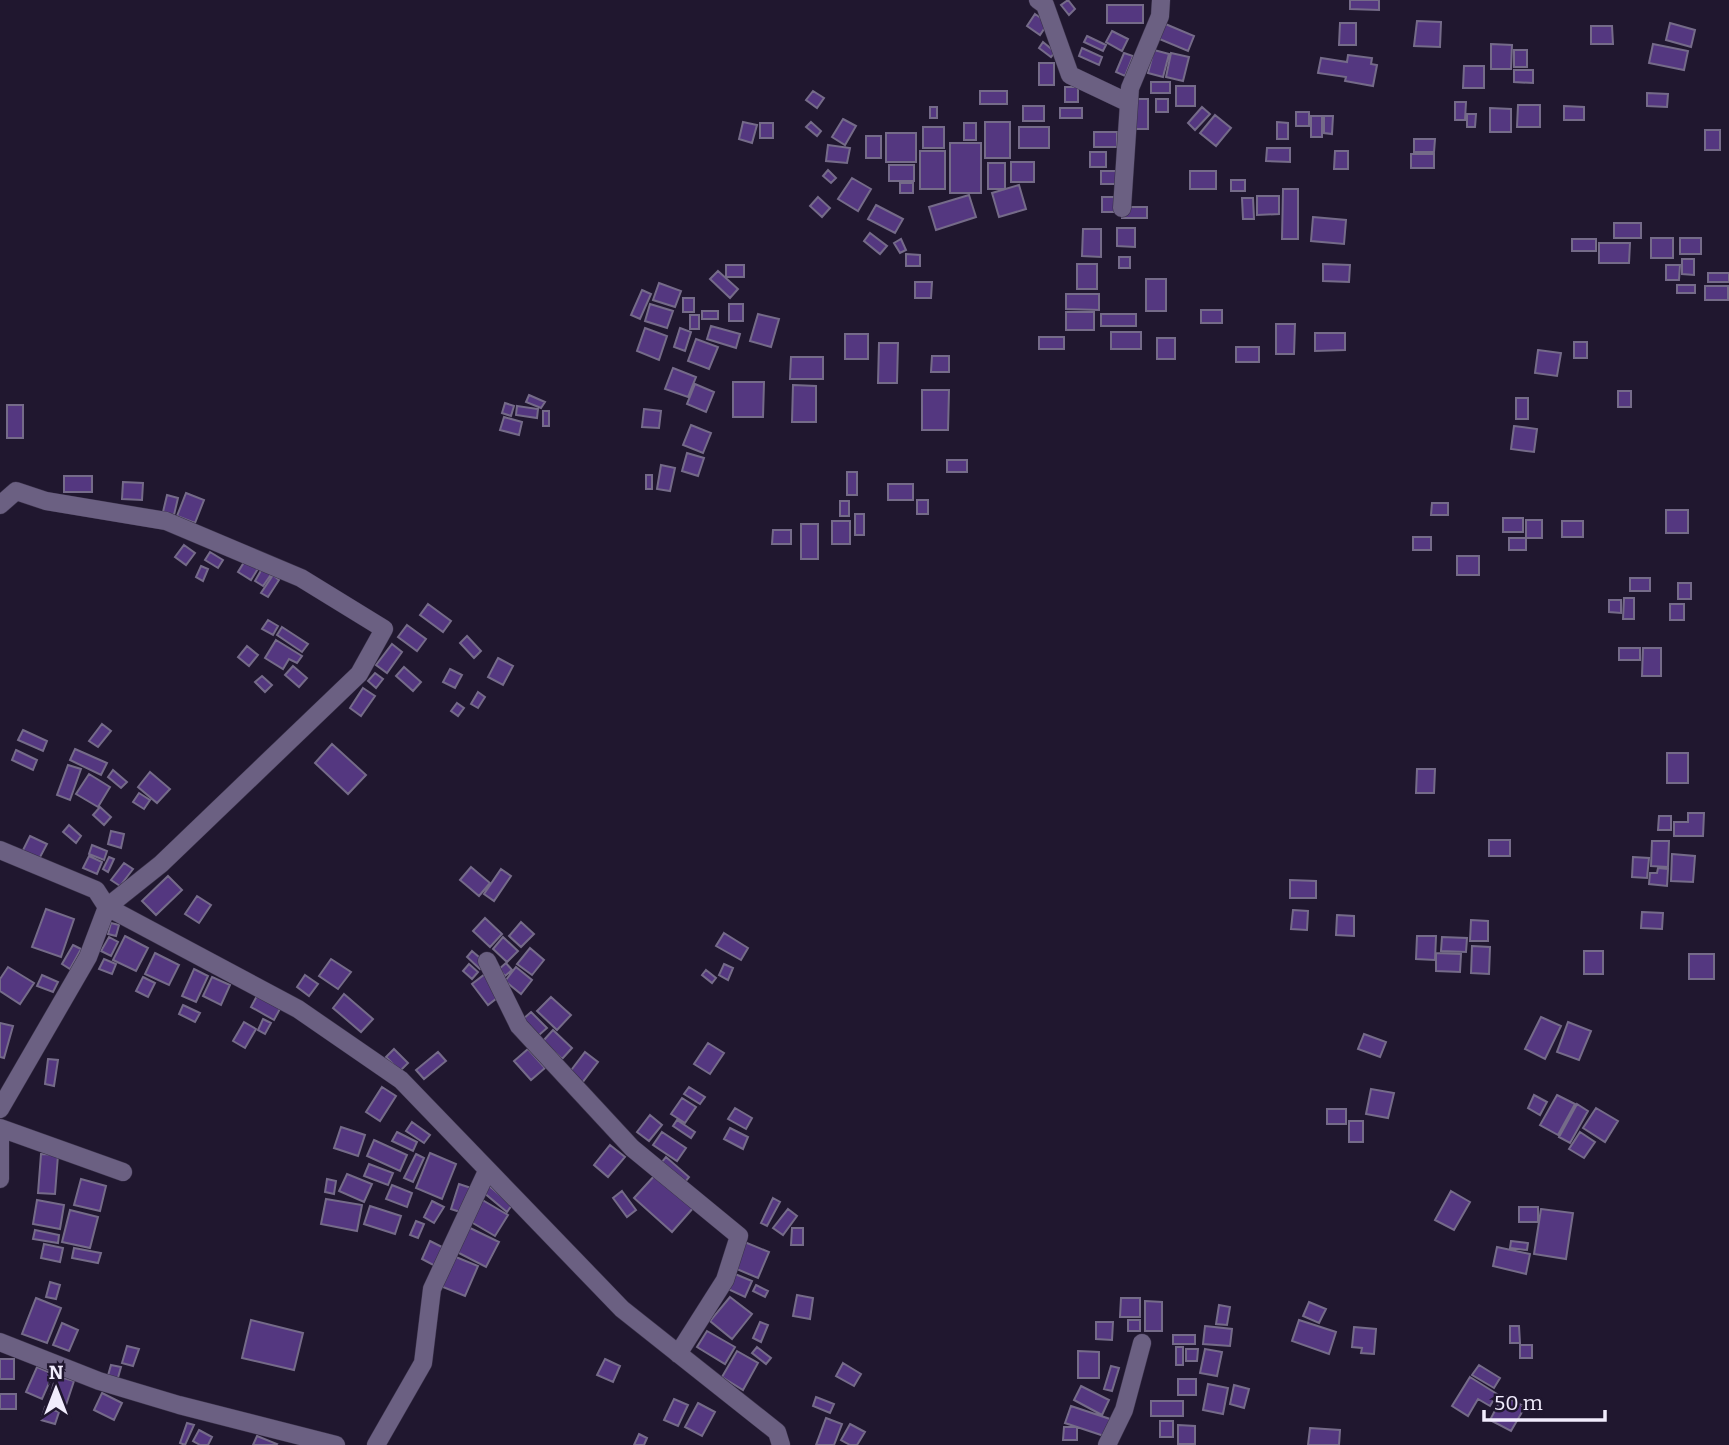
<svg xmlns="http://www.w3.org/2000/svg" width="1729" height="1445" viewBox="0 0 1729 1445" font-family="Bitter,serif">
	<rect width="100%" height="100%" fill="#20172f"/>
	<!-- building -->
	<path fill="#543780" stroke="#756b89" stroke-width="2" d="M1068,0L1075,9L1069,15L1061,5Z
		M1350,0H1379V10L1350,9Z
		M1107,5H1143V23H1107Z
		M1035,14L1048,23L1040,35L1027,26Z
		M1417,21L1441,22L1440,47L1414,46Z
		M1163,23L1194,36L1188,51L1157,38Z
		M1340,23H1356V45H1339Z
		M1670,23L1695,30L1691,47L1666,40Z
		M1591,26H1612L1613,44H1591Z
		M1112,31L1128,39L1122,51L1106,42Z
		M1087,36L1106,45L1103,51L1084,42Z
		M1043,42L1055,52L1051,57L1039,48Z
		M1491,44L1512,45L1511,69H1491Z
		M1653,44L1688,51L1684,70L1649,63Z
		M1082,48L1102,57L1099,65L1079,56Z
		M1154,50L1169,54L1163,77L1148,73Z
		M1514,50H1527V67H1514Z
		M1124,53L1133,56L1125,76L1116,72Z
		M1171,53L1189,57L1183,81L1166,77Z
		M1348,55L1372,58L1371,64L1377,65L1373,86L1345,81L1346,77L1318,73L1321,58L1347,62Z
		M1039,63H1054V85H1039Z
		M1464,66H1484V88H1463Z
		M1514,70H1533V83L1514,82Z
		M1151,82H1170V93H1151Z
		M1176,86H1195V106H1176Z
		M1065,87H1078V102H1065Z
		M813,91L824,98L817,108L806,100Z
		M980,91H1007V104H980Z
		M1647,93L1668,94L1667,107L1647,106Z
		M1134,99H1148V129H1134Z
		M1156,99H1168V112H1156Z
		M1455,102H1466L1465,120H1455Z
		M1518,105H1540V127H1517Z
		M1023,106H1044V121H1023Z
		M1564,106L1584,107V120H1564Z
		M930,107H937V118H930Z
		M1202,107L1210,114L1195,130L1188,123Z
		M1060,108H1082V118H1060Z
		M1490,108L1511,109V132H1490Z
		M1296,112H1309V126H1296Z
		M1467,114H1476L1475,127H1467Z
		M1215,115L1231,128L1216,146L1200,133Z
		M1311,116H1322V137H1311Z
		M1324,116H1333L1332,134L1324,133Z
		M843,119L856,126L845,145L832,137Z
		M743,122L757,125L752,143L739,139Z
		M811,122L821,131L817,136L806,127Z
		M985,122H1010V158H985Z
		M1277,122L1288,123V139H1277Z
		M760,123H773V138H760Z
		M964,123H976V140H964Z
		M923,127H944V148H923Z
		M1019,127H1049V148H1019Z
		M1705,130H1720V150H1705Z
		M1094,132H1117V147H1094Z
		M886,133H916V162H886Z
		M866,136H881V158H866Z
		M1414,139H1435L1434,152H1414Z
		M950,143H981V193H950Z
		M828,145L850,148L847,163L826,161Z
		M1267,148H1290V162L1266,161Z
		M920,151H945V189H920Z
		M1335,151H1348V169H1334Z
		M1090,152H1106V167H1090Z
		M1411,154H1434V168H1411Z
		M1011,162H1034V182H1011Z
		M988,163H1005V189H988Z
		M889,165H914V181H889Z
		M828,170L836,178L831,183L823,176Z
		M1101,171H1119V184H1101Z
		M1190,171H1216V189H1190Z
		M852,178L871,189L858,211L838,199Z
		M1231,180H1245V191H1231Z
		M900,183H913V193H900Z
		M1019,185L1026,209L999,217L992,193Z
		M1283,189H1298V239H1282Z
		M969,195L976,217L936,230L929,207Z
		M1257,196H1279V214L1257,215Z
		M818,197L830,208L822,217L810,206Z
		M1102,197H1116V212H1102Z
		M1242,198H1253L1254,219H1243Z
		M876,205L903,219L895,233L868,219Z
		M1122,207H1147V218H1122Z
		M1313,217L1346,220L1344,244L1311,241Z
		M1614,223H1641V238H1614Z
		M1117,228H1135V247L1117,246Z
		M1083,229H1101V257L1082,256Z
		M870,233L887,246L880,254L864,241Z
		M1651,238H1673V258H1651Z
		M1680,238H1701V254H1680Z
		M901,239L906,250L900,253L894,243Z
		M1572,239H1596V251H1572Z
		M1599,243H1630L1629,263H1599Z
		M906,254L920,255V266H906Z
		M1119,257H1130V268H1119Z
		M1682,259H1694V275L1682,274Z
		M1077,264H1097V289H1077Z
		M1323,264L1350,265L1349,282L1323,281Z
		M726,265H744V277H726Z
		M1666,265H1680L1679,280H1666Z
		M718,271L738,289L730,298L710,279Z
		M1708,273H1729V282H1708Z
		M1146,279H1166V311H1146Z
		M915,282H932L931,298H915Z
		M659,283L681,291L675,307L653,300Z
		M1677,285H1695V293H1677Z
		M1705,286H1728V300H1705Z
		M642,290L651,294L640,319L631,315Z
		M1066,294H1099V310L1066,309Z
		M683,298H694V312H683Z
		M650,304L673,311L667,328L645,321Z
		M729,304H743V321H729Z
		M1201,310H1222V323H1201Z
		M702,311H718V319H702Z
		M1066,312H1094V330H1066Z
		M758,314L779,319L771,347L750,341Z
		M1101,314H1136V326H1101Z
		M690,315H699V329H690Z
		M1276,324H1295L1294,354H1276Z
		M711,326L740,334L736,348L707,339Z
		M645,328L667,336L659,360L637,351Z
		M680,328L691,332L685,351L674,347Z
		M1111,332H1141V349H1111Z
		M1315,333H1345V350L1315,351Z
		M845,334H868V359H845Z
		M1039,337H1064V349H1039Z
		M1157,338H1175V359H1157Z
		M696,339L718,347L709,369L688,361Z
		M1574,342H1587V358H1574Z
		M879,343H898L897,383H878Z
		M1236,347H1259V362H1236Z
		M1538,350L1561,353L1557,376L1535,373Z
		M932,356H949V372H931Z
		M791,357H823V379H790Z
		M673,368L696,377L688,397L665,389Z
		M733,382H764L763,417H733Z
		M695,384L714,392L706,412L687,404Z
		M793,385L816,386V422H792Z
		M922,390H949L948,430H922Z
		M1618,391H1631V407H1618Z
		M529,395L545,402L541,408L526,402Z
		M1516,398H1528V419H1516Z
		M505,403L514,406L511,416L502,413Z
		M7,405H23V438H7Z
		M517,406L538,409L537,418L516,415Z
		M644,409L661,411L659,428L642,427Z
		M543,411H549V426H543Z
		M504,417L522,422L519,435L500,430Z
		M691,425L711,433L703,453L683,445Z
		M1514,426L1537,429L1534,452L1511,449Z
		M687,453L704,458L698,476L682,471Z
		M947,460H967V472H947Z
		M661,465L675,468L670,491L657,489Z
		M847,472H857V495H847Z
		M646,475H652V489H646Z
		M64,476H92V492H64Z
		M123,482L143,483L142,500L122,499Z
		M888,484H913V500H888Z
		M186,493L204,500L195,523L177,516Z
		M167,495L178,498L174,515L163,512Z
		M917,500H928V514H917Z
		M840,501H849V516H840Z
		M1432,503H1448V515H1431Z
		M1666,510H1688V533H1666Z
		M855,514H864V535H855Z
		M1503,518H1523V532H1503Z
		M1526,520H1542V538H1526Z
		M832,521H850V544H832Z
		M1562,521H1583V537H1562Z
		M801,524H818V559H801Z
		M773,530H791V544H772Z
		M1413,537H1431V550H1413Z
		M1509,538H1526V550H1509Z
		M184,545L195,553L186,565L175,557Z
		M210,552L223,560L218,568L205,560Z
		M1457,556H1479V575H1457Z
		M246,559L259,567L251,580L238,572Z
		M201,566L208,569L203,581L196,577Z
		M263,567L272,573L263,586L255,581Z
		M273,575L279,580L268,597L261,593Z
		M1630,578H1650V591H1630Z
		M1678,583H1691V599H1678Z
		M1624,598H1634V619H1623Z
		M1609,600H1621V613L1609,612Z
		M428,604L451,621L443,632L420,615Z
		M1670,604H1684V620H1670Z
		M268,620L278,626L273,635L262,629Z
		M407,625L426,639L417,651L398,637Z
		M282,627L308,644L302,652L277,635Z
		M467,636L481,651L474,658L460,643Z
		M276,640L302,656L297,663L289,659L283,669L265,658Z
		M392,644L402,652L387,673L376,665Z
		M247,646L258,655L249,666L238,657Z
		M1619,648H1640V660H1619Z
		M1643,648H1661V676H1642Z
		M498,658L513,666L503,685L488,677Z
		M293,666L307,678L299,687L285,675Z
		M404,667L421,682L413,691L396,676Z
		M450,669L462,675L455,688L443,682Z
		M375,673L383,679L376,688L368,681Z
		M262,676L272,685L265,692L255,682Z
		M363,688L375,696L361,716L350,708Z
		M478,692L485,697L478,708L471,704Z
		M457,703L464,708L458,716L451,711Z
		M102,724L111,731L98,747L89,741Z
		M23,730L47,741L43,751L18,740Z
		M332,744L366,775L348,794L315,763Z
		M75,749L107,763L101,775L70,760Z
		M16,750L37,760L33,770L12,760Z
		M1667,753H1688V783H1667Z
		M68,765L81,769L70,800L57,795Z
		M1417,769H1435L1434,793H1416Z
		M113,770L127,782L121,788L108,777Z
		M150,772L170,789L157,803L138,787Z
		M89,774L110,787L98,807L76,794Z
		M139,793L150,800L144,809L133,802Z
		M100,807L111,817L104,825L93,815Z
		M1688,813H1704L1703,836H1674V822H1688Z
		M1659,816H1671V830H1658Z
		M69,825L81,836L76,843L63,832Z
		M111,831L124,834L121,848L108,844Z
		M30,836L47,844L38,861L22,852Z
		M1489,840H1510V856H1489Z
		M1652,841H1669L1668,867L1651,866Z
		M92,845L107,851L104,860L89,854Z
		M1672,854L1695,856L1693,882L1671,881Z
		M89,856L102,862L97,874L83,868Z
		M109,857L114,859L108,872L103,869Z
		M1633,857L1649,858L1647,878L1632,877Z
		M124,863L133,869L120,886L111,880Z
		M471,867L490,883L479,896L460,880Z
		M1658,868L1668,869L1667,886L1649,884L1650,873H1657Z
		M501,869L511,876L494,901L484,894Z
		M168,876L182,890L156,915L142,901Z
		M1290,880L1316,881V898H1290Z
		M197,896L211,905L199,923L185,914Z
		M46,909L74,919L61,957L32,947Z
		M1293,910L1308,911L1307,930L1291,929Z
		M1642,912L1663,913L1662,929L1641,928Z
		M1337,915L1354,916V936L1336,935Z
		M485,918L502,934L490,947L473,931Z
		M1471,920L1488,921V941H1470Z
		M521,922L534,934L521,947L509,936Z
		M111,923L119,925L116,936L108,934Z
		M724,933L748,948L741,960L716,946Z
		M125,936L148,948L136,971L113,960Z
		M1417,936H1436L1435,960L1416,959Z
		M109,937L118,942L111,956L101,951Z
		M503,937L518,951L507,962L493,949Z
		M1442,937L1467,938L1466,952L1441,951Z
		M73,945L81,949L70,969L62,964Z
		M1472,946L1490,947L1489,974L1471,973Z
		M530,948L544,960L532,975L517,964Z
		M472,951L486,963L480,969L467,957Z
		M1584,951H1603V974H1584Z
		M155,953L179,965L169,985L145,974Z
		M1436,953L1461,954L1460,972L1436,971Z
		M1689,954H1714V979H1689Z
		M104,959L116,964L112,974L99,969Z
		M331,959L351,972L338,989L319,976Z
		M506,963L512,970L505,976L499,969Z
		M469,964L478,972L472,979L463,971Z
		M724,964L733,968L728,980L719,975Z
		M8,967L34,983L20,1004L0,991V979Z
		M516,967L532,980L521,994L505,981Z
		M194,969L208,976L196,1002L182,996Z
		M706,970L716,978L712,983L702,975Z
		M485,974L501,995L488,1005L472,984Z
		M42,975L58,982L53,992L37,986Z
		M305,975L318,984L309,996L297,987Z
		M143,977L155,983L148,997L136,991Z
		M212,977L230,985L221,1005L203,996Z
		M258,994L281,1007L274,1020L251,1007Z
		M344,994L373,1019L361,1032L333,1008Z
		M551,997L571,1015L557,1030L537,1011Z
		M183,1005L200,1013L195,1022L179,1014Z
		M531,1012L547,1028L538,1036L522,1020Z
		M1541,1017L1561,1026L1545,1059L1525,1049Z
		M263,1019L271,1023L265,1034L258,1030Z
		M244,1022L256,1029L245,1048L233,1041Z
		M1568,1022L1591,1031L1579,1060L1557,1052Z
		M0,1023L13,1026L4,1058L0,1057Z
		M553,1030L572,1048L562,1059L543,1041Z
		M1364,1034L1386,1042L1380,1057L1358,1049Z
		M708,1043L724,1053L710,1074L694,1064Z
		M394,1049L408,1063L400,1071L386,1057Z
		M528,1049L545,1068L531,1080L514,1061Z
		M438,1052L446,1061L424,1079L416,1070Z
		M585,1052L598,1062L582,1083L569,1073Z
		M48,1059L58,1060L54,1086L45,1084Z
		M382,1087L396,1096L380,1121L366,1112Z
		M689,1087L705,1097L700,1104L684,1094Z
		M1371,1089L1394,1093L1388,1118L1366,1114Z
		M1534,1095L1547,1102L1540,1115L1528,1108Z
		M1557,1095L1575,1104L1558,1135L1540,1125Z
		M682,1098L696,1107L685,1123L671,1114Z
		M1577,1104L1588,1111L1570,1143L1559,1137Z
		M735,1108L752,1118L746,1129L728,1119Z
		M1596,1108L1618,1121L1605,1142L1583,1128Z
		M1327,1109H1346V1124H1327Z
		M650,1115L662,1125L649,1141L637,1132Z
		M677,1120L695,1132L691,1138L673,1126Z
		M1349,1121H1363V1142H1349Z
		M412,1122L430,1135L424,1143L406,1131Z
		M341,1127L365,1135L358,1156L334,1148Z
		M730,1128L748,1137L743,1149L724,1139Z
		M397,1132L417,1142L413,1151L392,1141Z
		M662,1132L686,1148L677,1161L653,1145Z
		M1580,1132L1595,1142L1584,1158L1569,1149Z
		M374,1140L407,1155L400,1171L367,1156Z
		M610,1145L625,1157L608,1177L594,1165Z
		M430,1153L456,1164L442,1199L416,1188Z
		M41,1154L58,1155L55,1194L38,1193Z
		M416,1154L424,1158L413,1182L404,1178Z
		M666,1157L689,1177L685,1182L662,1162Z
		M369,1164L393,1173L388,1185L364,1176Z
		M347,1174L372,1184L364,1202L339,1191Z
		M656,1174L694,1207L672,1232L634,1198Z
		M81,1179L106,1186L100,1211L74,1205Z
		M327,1179L336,1181L334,1194L325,1192Z
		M459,1184L471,1188L463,1213L451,1209Z
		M392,1185L412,1193L407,1207L386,1199Z
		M488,1185L512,1205L507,1212L483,1192Z
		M622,1191L636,1210L627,1217L613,1198Z
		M1451,1191L1470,1202L1454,1230L1435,1220Z
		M479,1198L508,1215L495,1236L466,1219Z
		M773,1198L780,1202L767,1226L761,1223Z
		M326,1199L362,1205L357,1231L321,1224Z
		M37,1200L64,1205L60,1229L33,1224Z
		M432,1201L444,1207L434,1223L424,1217Z
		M370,1206L401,1216L395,1234L364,1224Z
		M1519,1207H1538V1222H1519Z
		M788,1209L797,1216L783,1235L773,1228Z
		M1541,1209L1573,1213L1566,1259L1534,1254Z
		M70,1210L98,1217L90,1248L62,1242Z
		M416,1221L424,1224L418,1238L410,1235Z
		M468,1227L499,1242L486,1267L455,1251Z
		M792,1228H803V1245H791Z
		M35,1230L59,1235L58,1243L33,1239Z
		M430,1241L446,1249L437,1267L422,1259Z
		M742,1241L769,1252L758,1278L732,1267Z
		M1511,1241L1528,1243L1527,1250L1510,1248Z
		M44,1244L63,1248L60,1262L41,1258Z
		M1497,1247L1530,1254L1526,1274L1493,1266Z
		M74,1248L101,1253L98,1263L72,1258Z
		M451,1255L478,1266L465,1296L438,1285Z
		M735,1274L752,1281L745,1297L728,1289Z
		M50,1282L60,1285L56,1299L46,1297Z
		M756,1285L768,1291L765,1297L753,1291Z
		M797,1295L813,1298L810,1319L793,1316Z
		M730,1297L752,1314L732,1339L710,1321Z
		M36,1298L61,1308L47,1343L22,1334Z
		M1121,1298H1140V1317H1120Z
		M1145,1301L1162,1302V1331H1145Z
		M1309,1302L1326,1309L1319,1323L1303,1316Z
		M1219,1305L1230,1307L1227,1325L1216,1324Z
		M251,1320L303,1333L294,1370L242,1358Z
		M1128,1320H1140V1331H1128Z
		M1299,1320L1336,1332L1329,1354L1292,1341Z
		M760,1322L768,1325L761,1342L753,1338Z
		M1096,1322H1113L1112,1340L1096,1339Z
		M62,1323L78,1330L69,1351L53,1345Z
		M1205,1326L1232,1329L1230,1346L1203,1344Z
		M1510,1326H1519L1520,1343H1510Z
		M1354,1327L1376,1329L1374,1354L1361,1353L1362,1348L1352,1347Z
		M707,1331L735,1347L725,1364L697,1347Z
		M1173,1335H1195V1344H1173Z
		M1520,1345H1532V1358H1520Z
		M127,1346L139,1349L133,1366L122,1363Z
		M757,1347L771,1358L766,1364L752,1353Z
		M1176,1347H1183V1365H1176Z
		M1186,1349H1198L1197,1361H1186Z
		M1205,1349L1222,1352L1217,1376L1200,1373Z
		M737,1351L758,1363L743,1390L722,1377Z
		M1078,1351L1099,1352V1378H1078Z
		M0,1359H14V1379H0Z
		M605,1359L620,1366L613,1382L597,1375Z
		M843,1363L861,1374L854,1386L836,1376Z
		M111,1365L121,1367L117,1381L107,1379Z
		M1479,1365L1500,1378L1494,1388L1472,1375Z
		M1111,1366L1119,1368L1112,1391L1104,1389Z
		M37,1367L53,1374L42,1399L26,1392Z
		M56,1376L74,1381L65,1408L48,1403Z
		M1470,1377L1497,1394L1490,1406L1478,1399L1468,1416L1452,1406Z
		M1178,1379H1196V1395H1178Z
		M1208,1384L1228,1388L1223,1414L1203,1410Z
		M1234,1385L1249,1389L1244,1408L1230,1404Z
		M1081,1386L1109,1400L1102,1415L1074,1400Z
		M102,1393L122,1403L114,1420L94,1410Z
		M0,1394H16V1409H0Z
		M1503,1395L1525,1407L1511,1431L1490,1420Z
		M816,1397L834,1404L830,1413L813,1406Z
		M674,1399L688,1405L678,1426L664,1420Z
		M1151,1401H1183V1416H1151Z
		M698,1403L715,1412L702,1436L685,1427Z
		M1071,1406L1113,1420L1107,1437L1065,1423Z
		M45,1407L59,1412L55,1424L41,1420Z
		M826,1418L842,1424L834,1445H816Z
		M1160,1421H1173V1437H1160Z
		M187,1423L194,1425L185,1445L180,1443Z
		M850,1424L865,1432L857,1445H850L841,1440Z
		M1178,1425L1195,1426V1444H1178Z
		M1064,1427H1077V1440H1063Z
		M1310,1428L1340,1430L1339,1445H1308Z
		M199,1430L212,1437L208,1445H200L193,1441Z
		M639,1434L647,1438L644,1445H634Z
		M257,1436L277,1444L276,1445H253Z"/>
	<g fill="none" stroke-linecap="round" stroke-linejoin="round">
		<defs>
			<path id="minor" d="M1038,0L1045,5L1070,75L1129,103
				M1122,208L1130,88L1160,16L1161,0
				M0,505L16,491L46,501L166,521L301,578L384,629L359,674L161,864L107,907L88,957L0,1109
				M0,850L96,890L107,907L298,1009L401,1080L622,1309L777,1432L781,1445
				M487,961L519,1026L632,1148L739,1236L725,1280L678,1354
				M0,1128L123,1172
				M0,1134V1179
				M0,1342L99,1381L179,1405L336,1445
				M376,1445L423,1363L432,1289L487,1171
				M1107,1445L1124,1410L1142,1343"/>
		</defs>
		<!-- minor casing -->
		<use href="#minor" stroke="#393148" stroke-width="19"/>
		<!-- minor -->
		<use href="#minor" stroke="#6b6082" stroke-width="18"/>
	</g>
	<!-- north arrow -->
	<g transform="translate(56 1389)" stroke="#20172f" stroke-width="5" paint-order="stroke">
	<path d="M0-5L12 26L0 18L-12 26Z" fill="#f1ecfd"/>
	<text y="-10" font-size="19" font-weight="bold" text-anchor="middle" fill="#f1ecfd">N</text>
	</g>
	<!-- scale -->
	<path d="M1484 1410v10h121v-10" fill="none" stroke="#f1ecfd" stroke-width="3.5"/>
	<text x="1494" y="1410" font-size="21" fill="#f1ecfd" stroke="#20172f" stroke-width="5" paint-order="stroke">50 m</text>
</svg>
